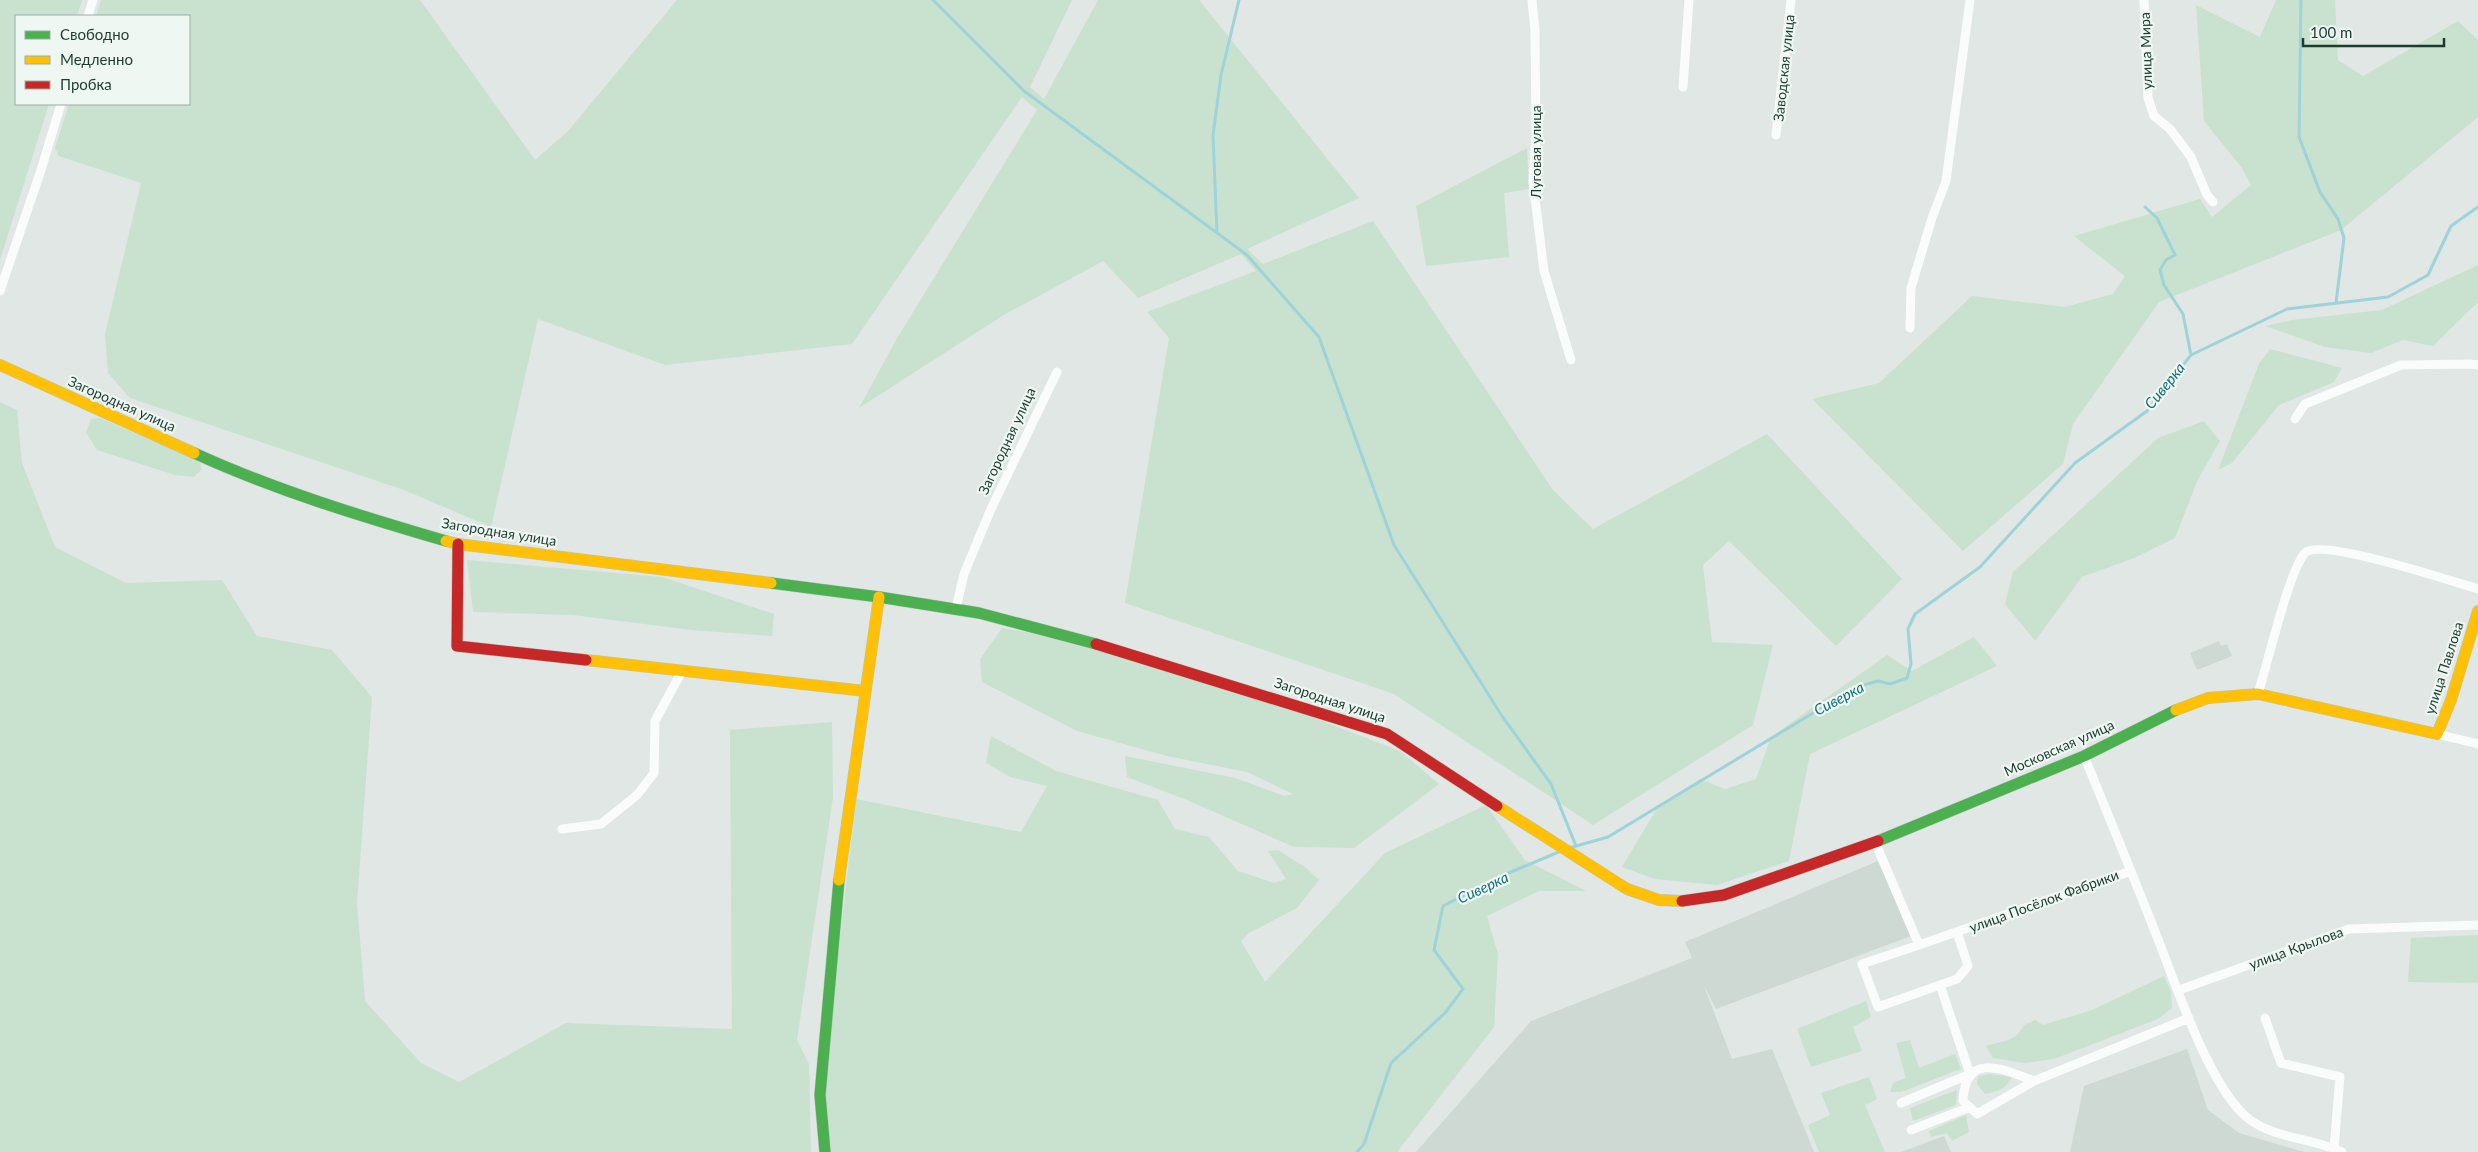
<svg xmlns="http://www.w3.org/2000/svg" width="2478" height="1152" viewBox="0 0 2478 1152" font-family="Lato,sans-serif">
	<rect width="100%" height="100%" fill="#e0e7e4"/>
	<!-- built -->
	<path fill="#ced9d4" d="M2219,641L2221,646L2227,644L2232,656L2197,670L2190,653Z
		M1878,861L1911,936L1716,1009L1704,986L1732,1059L1772,1049L1814,1152H1416L1531,1021L1692,958L1685,942Z
		M2187,1049L2208,1110L2239,1133L2304,1152H2070L2084,1086Z
		M1944,1136L1951,1152H1901Z"/>
	<!-- green -->
	<path fill="#c8e2cf" d="M0,0H82L77,16H16V104H49L0,260Z
		M101,0H420L535,160L568,131L677,0H1072L1030,87L1044,99L1098,0H1199L1359,198L1247,249L1263,264L1373,221L1553,490L1593,529L1767,434L1902,579L1836,646L1729,541L1703,565L1712,642L1773,645L1753,725L1593,825L1394,694L1125,603L1169,338L1147,312L1256,271L1241,254L1138,298L1103,261L1002,316L859,408L896,340L1037,110L1022,97L852,344L665,365L538,319L491,527L404,490L130,398L108,373L105,334L141,183L59,156L55,148L69,104H189V16H96Z
		M2276,0H2335L2338,60L2363,76L2458,21L2478,40V117L2341,230L2159,302L2073,424L2063,464L1963,551L1812,399L1879,383L1972,296L2065,307L2113,294L2125,276L2074,236L2200,199L2212,217L2251,185L2242,168L2204,121L2196,5L2260,37Z
		M1527,148L1529,189L1504,193L1509,257L1426,266L1416,206Z
		M2478,265V302L2433,346L2403,340L2371,353L2325,347L2265,326L2292,320L2382,310Z
		M2270,349L2342,368L2334,382L2279,405L2232,463L2218,470L2259,364Z
		M0,402L17,410L22,463L55,547L126,583L222,580L257,636L332,650L372,697L357,903L365,1001L421,1063L459,1082L566,1023L732,1029L730,730L832,722L833,797L797,1040L809,1064L811,1152H0Z
		M100,418L199,461L202,469L194,477L175,475L97,450L86,432L91,419Z
		M2204,421L2220,441L2198,479L2175,538L2134,558L2082,577L2035,641L2005,604L2013,572L2158,438Z
		M467,560L662,577L774,614L772,636L692,630L573,615L473,612Z
		M1002,628L1030,633L1118,656L1289,708L1400,751L1439,784L1354,848L1294,847L1187,800L1127,777L1125,756L1235,778L1284,796L1293,794L1247,772L1167,756L1077,731L982,682L980,659Z
		M1974,637L1997,666L1810,754L1789,861L1717,885L1655,879L1622,867L1659,805L1700,779L1725,789L1756,779L1771,737L1887,655L1912,671Z
		M991,736L1056,771L1158,800L1175,829L1209,837L1238,871L1274,883L1286,879L1268,851L1278,850L1305,867L1319,880L1297,908L1249,933L1241,941L1265,982L1385,853L1486,805L1525,860L1586,891H1539L1487,916L1498,954L1494,1027L1397,1152H830L823,1085L856,799L1021,832L1047,786L1010,777L986,763Z
		M2478,935V983L2408,982L2411,938Z
		M2164,976L2171,992L2172,1008L2158,1019L2054,1059L2025,1063L1993,1058L1986,1046C2002,1041 2016,1042 2024,1025L2035,1020L2043,1025L2092,1010Z
		M1866,1001L1871,1017L1853,1027L1862,1051L1811,1067L1797,1029Z
		M1910,1040L1919,1068L1955,1054L1961,1069L1901,1092H1890L1893,1083L1906,1078L1896,1043Z
		M1990,1074L2012,1077C2007,1089 1997,1091 1985,1094L1977,1084L1978,1076Z
		M1869,1077L1877,1099L1865,1105L1885,1152H1819L1808,1125L1830,1115L1821,1093Z
		M1957,1090L1956,1105L1913,1121L1910,1108Z
		M1966,1115L1969,1132L1952,1141L1947,1133L1931,1137L1929,1131Z"/>
	<g fill="none" stroke-linecap="round" stroke-linejoin="round">
		<!-- stream -->
		<path stroke="#9ed3d9" stroke-width="3" d="M933,0L1024,91L1247,255L1319,337L1394,545L1502,716L1551,784L1576,846
			M2301,0L2299,137L2320,192L2338,219L2344,238L2336,303
			M2145,207L2157,218L2175,255L2166,260L2160,270L2164,285L2183,314L2191,355
			M1217,233L1213,135L1221,75L1239,0
			M1569,848L1608,837L1856,687L1878,681L1890,684L1907,678L1911,664L1908,629L1915,614L1980,567L2075,463L2147,411L2191,355L2287,309L2388,297L2428,275L2451,226L2478,207
			M1357,1152L1364,1144L1391,1063L1445,1013L1463,989L1434,950L1443,906L1499,877L1561,851"/>
		<defs>
			<path id="fast" d="M194,453C275,490 360,516 446,541
				M771,583L879,597L979,613L1096,644
				M1878,841L2084,756L2176,710
				M825,1152L820,1095L839,880"/>
			<path id="slow" d="M0,365L194,453
				M446,541L458,544L771,583
				M586,660L865,691
				M2176,710L2208,698L2258,694L2437,734L2451,700L2478,611
				M1497,806L1627,889L1659,900L1682,901
				M839,880L879,597"/>
			<path id="jam" d="M458,544L457,646L586,660
				M1096,644L1387,734L1497,806
				M1682,901L1724,895L1878,841"/>
		</defs>
		<!-- fast casing -->
		<use href="#fast" stroke="#bac4bf" stroke-width="12"/>
		<!-- slow casing -->
		<use href="#slow" stroke="#bac4bf" stroke-width="12"/>
		<!-- jam casing -->
		<use href="#jam" stroke="#bac4bf" stroke-width="12"/>
		<!-- street -->
		<path stroke="#fafbfb" stroke-width="9" d="M1532,0L1535,31L1536,136L1533,182L1544,271L1571,360
			M2144,0L2148,98L2154,116L2170,129L2191,157L2207,195L2213,202
			M88,16L93,0
			M1683,87L1689,0
			M1776,135L1791,0
			M0,291L41,170L61,104
			M1910,328L1911,288L1932,218L1946,181L1970,0
			M2295,419L2305,404L2401,365L2470,364L2478,365
			M956,608L964,574L991,509L1057,372
			M2258,694C2267,666 2289,570 2305,553C2320,537 2454,582 2478,589
			M2437,734L2478,744
			M2084,756C2107,812 2130,868 2152,924C2173,975 2208,1088 2249,1119C2275,1139 2313,1138 2342,1152
			M562,829L601,824L637,795L654,773L655,721L682,671
			M1875,842L1919,945L2131,871
			M1919,945L1862,964L1878,1007L1957,979L1968,966L1957,932
			M2179,990L2349,929L2478,925
			M2265,1018L2281,1063L2340,1077L2334,1148
			M2034,1081L1977,1114L1963,1101C1965,1051 2003,1069 2034,1081L2189,1018
			M1901,1103L1970,1074L1940,985
			M1911,1130L1970,1107"/>
		<!-- fast -->
		<use href="#fast" stroke="#4caf50" stroke-width="11"/>
		<!-- slow -->
		<use href="#slow" stroke="#ffc107" stroke-width="11"/>
		<!-- jam -->
		<use href="#jam" stroke="#c62828" stroke-width="11"/>
	</g>
	<g text-anchor="middle" stroke-width="4.5" stroke-linejoin="round" paint-order="stroke">
		<!-- street labels -->
		<g font-size="14" fill="#1e3b31" stroke="#eef7f2">
			<text transform="translate(2146 51) rotate(-92)" y="5">улица Мира</text>
			<text transform="translate(1784 68) rotate(-84)" y="5">Заводская улица</text>
			<text transform="translate(1536 152) rotate(-90)" y="5">Луговая улица</text>
			<text transform="translate(122 404) rotate(24)" y="5">Загородная улица</text>
			<text transform="translate(1007 441) rotate(-65)" y="5">Загородная улица</text>
			<text transform="translate(499 532) rotate(9)" y="5">Загородная улица</text>
			<text transform="translate(2444 668) rotate(-72)" y="5">улица Павлова</text>
			<text transform="translate(1330 700) rotate(18)" y="5">Загородная улица</text>
			<text transform="translate(2059 748) rotate(-24)" y="5">Московская улица</text>
			<text transform="translate(2044 901) rotate(-20)" y="5">улица Посёлок Фабрики</text>
			<text transform="translate(2296 948) rotate(-20)" y="5">улица Крылова</text>
		</g>
		<!-- water labels -->
		<g font-size="15" font-style="italic" fill="#156e79" stroke="#eef7f2">
			<text transform="translate(2165 386) rotate(-51)" y="5">Сиверка</text>
			<text transform="translate(1839 699) rotate(-28)" y="5">Сиверка</text>
			<text transform="translate(1483 888) rotate(-25)" y="5">Сиверка</text>
		</g>
	</g>
	<!-- legend -->
	<rect x="15" y="15" width="175" height="90" fill="#eef7f2" stroke="#9baca5"/>
	<rect x="25" y="31" width="25" height="8" fill="#4caf50" stroke="#9baca5"/>
	<text x="60" y="40" font-size="15" fill="#1e3b31">Свободно</text>
	<rect x="25" y="56" width="25" height="8" fill="#ffc107" stroke="#9baca5"/>
	<text x="60" y="65" font-size="15" fill="#1e3b31">Медленно</text>
	<rect x="25" y="81" width="25" height="8" fill="#c62828" stroke="#9baca5"/>
	<text x="60" y="90" font-size="15" fill="#1e3b31">Пробка</text>
	<!-- scale -->
	<path d="M2303 38v8h141v-8" fill="none" stroke="#1e3b31" stroke-width="2.5"/>
	<text x="2310" y="38" font-size="15" fill="#1e3b31" stroke="#eef7f2" stroke-width="4" paint-order="stroke">100 m</text>
</svg>
